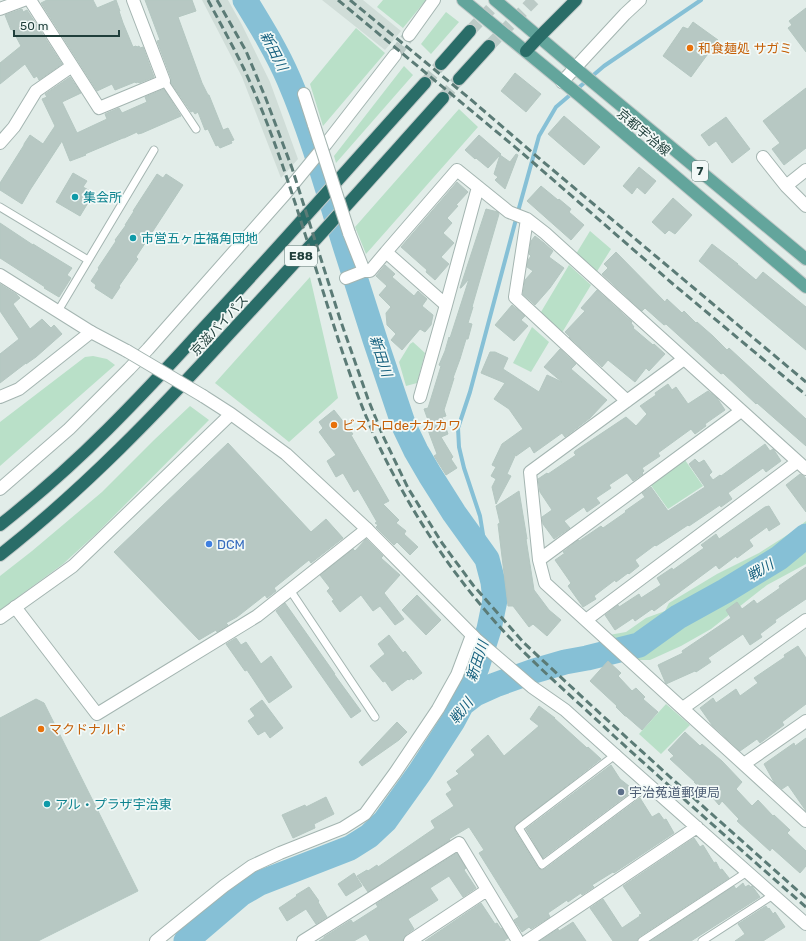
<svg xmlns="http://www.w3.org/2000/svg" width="806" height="941" viewBox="0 0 806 941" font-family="Rubik,'Noto Sans JP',sans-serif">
	<rect width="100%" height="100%" fill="#e2ede9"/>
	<!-- built -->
	<path fill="#d0ddd8" d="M202,0H228L242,25L270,82L298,159L281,178L242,77Z
		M322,0H363L401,31L385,50Z"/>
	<!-- green -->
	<path fill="#b9e0c8" d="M383,0H426L403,28L377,7Z
		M446,12L459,22L431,54L421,44Z
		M356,28L385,53L323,126L310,84Z
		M404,66L413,75L336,163L334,156Z
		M459,109L478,127L366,254L355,227Z
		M590,231L611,249L596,273L576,254Z
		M569,265L591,285L560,336L538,317Z
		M310,277L338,398L289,442L258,417L215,383Z
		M532,327L549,342L531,372L513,363Z
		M413,342L425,353L417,383L406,386L399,362L410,344Z
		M93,356L107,359L115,365L0,466V422L85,357Z
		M190,406L209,420L97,533L63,564L0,610V576L32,551L102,492L154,440Z
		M685,460L703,486L668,509L650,484Z
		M806,521V564L767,585L711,629L681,646L650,660H633L609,635L626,632L646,618L665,611L669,603L717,574L759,553L792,532Z
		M666,704L690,725L661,754L639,734Z"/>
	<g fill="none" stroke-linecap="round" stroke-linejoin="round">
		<!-- stream -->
		<path stroke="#86c0d6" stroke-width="4" d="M487,559L480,516L464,468L459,447L458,428L470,392L519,208L539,136L556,107L604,66L701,0"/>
		<!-- river -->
		<path stroke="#86c0d6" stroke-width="25" d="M245,0C261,26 277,52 289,80C313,136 329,195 347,252C365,310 384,368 404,426L416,451L430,475L454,513L487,559L493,582L495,600L489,629L477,667L462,704
			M186,941L241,894L260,883L350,848L369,836L385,821L420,772L453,721L462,704L475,694L495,685L534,671L565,662L587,658L639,645L678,617L725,591L779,558L806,536"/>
	</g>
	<!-- building -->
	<path fill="#b7c8c3" stroke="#b4c7c1" d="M47,0H93L97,8L116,0L120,11H119L123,23L133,47L136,46L137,47L139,46L140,48L143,47L154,77L139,83L138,82L136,83L135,82L115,90L112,84L97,91L41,3Z
		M145,0H192L196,11L178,17L202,83L208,95H209L223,130L228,128L234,140L231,141L232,143L220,148L218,145L216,146L208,129L205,130L198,112L195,114L193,111L191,112L171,83V78L157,41L160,40Z
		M806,8V52L788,28L792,25L789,21Z
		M22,9L23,12L27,10L62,64L39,80L37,76L34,78L25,64L0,84V63L21,46L12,29L11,30L5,15Z
		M693,22L718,40L691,77L663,56L683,27L688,29Z
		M515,73L541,94L526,112L501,91Z
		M70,77L81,93L62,102L77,133L107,119L105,114L119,108L122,113L147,102L145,97L164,89L181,116L142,133L138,134L137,132L124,138H123L85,154L86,155L70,161L62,141L30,190L22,204L0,190V183L24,145V144L30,135L43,144L55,126L42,99L47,97L45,94Z
		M806,88V148L784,165L772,149L780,143L763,121Z
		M564,116L600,147L584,165L548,134Z
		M726,117L750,149L732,163L716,141L709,146L701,135Z
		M479,135L501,154L500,155L510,162L516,154L518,155L505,189L495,180L498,177L494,174L500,155L488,168L476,158L475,159L465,150Z
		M639,167L656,181L645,194L637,187L632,194L623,186Z
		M73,173L87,181L83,187L94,193L80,216L56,202Z
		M157,174L163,178L166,174L183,185L136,257L138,259L119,286L120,287L112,299L95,288L96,285L91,281L99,269L98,268L116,241L115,240L126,225H125L134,211H133Z
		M457,182L468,192L456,205L458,206L447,218L452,223L443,233L454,243L441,257L449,264L435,280L426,272L427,270L401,247Z
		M541,186L558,200L559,199L571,209L569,212L584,225L571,240L527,201Z
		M673,198L692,215L675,234L669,230L665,234L652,222Z
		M486,209L498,212L499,214L472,307H473L468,323L472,324L468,339H466L460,359L453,378H454L444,410L446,416L442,417L448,434L441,437L453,457L451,459L457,468L446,475L434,456L437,454L425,422L428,420L424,409L428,408L441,366L439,365L445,351L449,337L450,338L469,279L461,288H460Z
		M0,223L33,245V244L49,254L72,268L67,275L71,278L59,297L44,288L45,287L0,258Z
		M535,236L544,243L553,251L549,257L564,268L550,288L535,305L523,294L525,280L533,271L527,267L528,260L531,256L529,254L531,241Z
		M712,244L738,264H737L756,280L763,272L806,307V350L699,261Z
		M616,252L665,302L667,299L682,313L684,311L696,323L697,322L713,336L727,350L729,348L806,419V446L757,403L756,404L723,373L721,374L666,324L664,325L645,308L642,311L602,274L608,268L604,264Z
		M385,265L395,274L392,277L414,296L418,291L427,299L422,306L433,315L431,325L425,332L420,329L402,350L391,340L396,334L387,325L386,313L391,307L379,295L387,286L376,276Z
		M0,284L16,294L20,298L13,304L30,329L42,319L51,328L54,325L62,334L36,357L26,364V363L0,383V354L19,339L0,311Z
		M597,290L632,322L631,323L634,327L633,328L653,345L654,344L665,354L649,371L646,368L635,382L608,360L602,367L569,337H570L565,332L585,311L581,308Z
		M512,305L525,316L521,320L528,326L514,341L495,325Z
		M560,349L576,364L571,369L607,400L590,418L565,437L562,433L534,453L530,446L516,456L514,453L515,456L507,474L511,476L496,504L492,487L496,479L491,476L496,467L492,465L502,444L523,429L509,409L494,399L505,383L481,373L490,352H495L508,358L503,369L539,392L547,375L562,382L544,367Z
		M668,384L672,390L676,387L688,404L708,391L717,398L725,410L705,424L706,426L695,434L691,429L658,453L660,456L642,468L644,471L642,473L643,474L633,481L627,473L609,485L611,488L596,498L600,503L587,512L584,507L564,521L570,528L554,539L543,524L542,517L552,510L540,492L538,479L547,473L548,474L576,455L574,453L575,451L626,417L636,426L647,414L640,406L656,395L655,393Z
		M334,410L353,434L351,435L389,501L383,504L399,520L396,523L406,531L404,534L418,547L410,555L397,542L394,545L376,527L378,525L375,523L377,522L358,489L354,492L343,473L336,477L327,461L336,455L319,432L323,428L319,422Z
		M228,443L311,532L326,519L343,538L311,563L309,560L274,588L276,591L267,598L265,595L237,617L226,623L228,625L217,632L216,630L199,640L114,552Z
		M765,444L770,451L773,449L774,450L781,461L766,472L763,468L728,493L732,499L721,507L720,505L689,526L688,525L656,546L655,545L635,560L639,566L629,574L628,573L616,582L615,580L594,596L596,599L583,607L568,586L571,583L555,560L565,553L563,552L578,540L579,541L601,526L603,528L626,512L625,511L645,497L642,493L651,487L668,511L705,487L689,464L695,459L699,463L704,460L712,472L709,475L713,480L720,475L721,476Z
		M800,474L804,476L806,479V512L786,485Z
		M519,491L527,539H526L534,590L549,610L561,620L547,636L533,624L529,627L513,606H508L498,524L500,523L496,506Z
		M769,506L780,524L769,531L767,527L749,540L753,546L737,558L736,556L719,569L716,565L654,611L652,609L635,621L633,618L615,630L605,615L618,605L619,607L639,594L641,598L661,585L657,578L672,568L673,570L704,548L701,545L716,534L719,539L765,507Z
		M366,539L383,556L381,558L400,575L384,593L404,619L395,625L380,606L373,611L361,595L340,612L332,601L334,600L327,591L330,588L320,575L353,549L355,551Z
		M806,567V599L775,620L776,622L760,634L762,637L750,645L743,634L708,658L711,662L696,672L695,671L666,684L658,665L683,653L682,651L731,618L726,610L737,602L742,609L754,600L757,604L780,588L779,586Z
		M417,595L441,620L426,635L402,610Z
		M285,603L335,674H334L361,711L351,718L276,611Z
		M389,635L403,653L405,651L422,673L413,680L412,678L409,680L408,679L392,691L385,681L383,682L370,666L385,654L378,644Z
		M236,638L241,645L246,642L261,664L271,656L292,687L269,703L247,670L245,671L226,644Z
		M798,646L806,658V704L782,722L784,725L760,743L757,739L740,751L712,725L700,708L713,698L716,703L736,689L740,696L758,683L754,678L785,657L784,655Z
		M608,661L621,673L618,676L632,691L636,688L645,697L643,699L658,712L642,730L626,716H625L616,707L617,706L590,681Z
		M36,699L44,703L138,891L38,941H0V718Z
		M262,700L283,728L270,738L265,731L258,735L248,721L255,716L250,709Z
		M539,706L555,718H554L587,748L588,747L601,759L515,826V831L538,868L542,870L545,869L640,798L652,817L659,813L664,820L666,819L674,833L614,873L613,872L592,885L594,887L582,895L581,893L568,902L567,900L548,913L550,917L531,929L529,927L522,932L514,920L519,917L479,853L484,850L469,827L449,839L450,840L368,892L357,876L367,870L368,871L377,865L378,867L435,828L431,821L454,806L446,794L452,790L447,782L459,774L456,771L475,755L471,750L488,735L504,756L539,726L530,719Z
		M397,722L407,732L399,740L362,766L359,762Z
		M685,732L700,746L702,744L722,761L742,782L736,789L752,806L758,800L773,816L774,815L790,830L787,833L806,851V866L800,873L772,848L770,851L737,821L739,819L722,801L719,805L708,792L706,794L694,782H695L670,759L674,756L668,750Z
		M806,738V811L788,785L782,789L774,782L764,764L794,743L795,746Z
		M611,765L620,779L634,790L543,858L526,829Z
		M326,797L334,814L314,824L315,828L293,838L282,815L305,805L306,807Z
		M694,838L700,847L703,845L714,863L716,862L720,870L722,869L729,878L639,937L637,941H613L590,908L603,899L622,928L640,916L639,915L642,914L623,886Z
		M457,853L466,868L464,870L476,888L463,897L449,876L430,888L438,900L408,919L414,929L406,935L404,937L403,941H370L366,934L354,941H319L324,938V937L351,920L353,923L378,907L376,904Z
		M354,873L362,886L346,896L338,884Z
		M743,883L745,887L749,885L750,887L752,886L760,897L691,941H651L734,886L736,889Z
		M309,887L319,901L318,902L327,917L316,924L306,909L287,921L279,908L297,896L296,895Z
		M481,903L495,924L497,923L501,929L502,928L508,938L504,941H425Z
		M766,906L768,909L769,908L773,914L775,912L785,927L763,941H735L745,934L738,924Z
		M573,922L586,941H540L558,929L559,931Z"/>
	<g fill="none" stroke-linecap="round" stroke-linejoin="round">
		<!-- tertiary-tunnel -->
		<path stroke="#bbcac6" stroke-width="12" stroke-dasharray="12 6" stroke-linecap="butt" d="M395,55L409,35"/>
		<!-- motorway-tunnel -->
		<path stroke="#bbcac6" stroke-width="12" stroke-dasharray="12 6" stroke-linecap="butt" d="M470,31L499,0
			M489,46L534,0
			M425,83L441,64
			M443,98L459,79"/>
		<defs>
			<path id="service" d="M164,81L196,129
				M0,207L88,260
				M58,311L154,150
				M290,590L375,717
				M615,755L519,828L542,865L649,785
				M642,941L747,872
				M702,941L773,895"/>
			<path id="minor" d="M30,0L99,108L164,81L133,0
				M0,9L24,0
				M562,82L625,14L640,0
				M304,94L314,125
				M0,143L14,127L36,91L72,66
				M763,157L786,186L806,206
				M786,186L806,170
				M527,219L515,297L627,401
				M349,233L364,271
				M0,275L91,332
				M346,278L364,271H370L386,252
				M446,305L386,252L457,170L509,212L527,219L545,233L806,469
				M684,359L530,472L539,560L545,583L806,821
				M420,397L446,305L478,187
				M539,560L741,411
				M15,607L97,714L257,616L367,529
				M586,620L797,462
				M683,708L806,620
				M615,755L806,924
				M744,764L806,721
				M156,941L224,886L252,866L280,853L343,828L365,814L395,773L438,709L457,675L472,635
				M303,941L459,843L518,941
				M410,941L487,890
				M527,941L697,827"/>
			<path id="tertiary" d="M409,35L434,0
				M203,396L231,414L286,454L367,529L476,639L532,687L565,710L615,755
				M0,397L19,389L91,332L127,351
				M0,489L69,429L129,369L148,349L285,194L326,144L395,55
				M0,618L73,566L231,414"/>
			<path id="primary" d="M463,0L579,95L806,287
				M495,0L584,75L806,259"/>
			<path id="motorway" d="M526,51L539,37L576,0
				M441,64L470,31
				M459,79L489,46
				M0,525C38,495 74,463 108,429C139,398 168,367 197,335C275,252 349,167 425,83
				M0,555C84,489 158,412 230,333C302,256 372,177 443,98"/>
		</defs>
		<!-- service casing -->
		<use href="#service" stroke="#a4b5b1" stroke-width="9"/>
		<!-- minor casing -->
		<use href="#minor" stroke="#a4b5b1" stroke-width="14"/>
		<!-- tertiary casing -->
		<use href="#tertiary" stroke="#a4b5b1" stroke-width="14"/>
		<!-- primary casing -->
		<use href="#primary" stroke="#c1c9c8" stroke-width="14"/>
		<!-- motorway casing -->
		<use href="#motorway" stroke="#c1c9c8" stroke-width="14"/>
		<!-- service -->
		<use href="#service" stroke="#fff" stroke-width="7"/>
		<!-- minor -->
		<use href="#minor" stroke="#fff" stroke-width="12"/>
		<!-- tertiary -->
		<use href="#tertiary" stroke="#fff" stroke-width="12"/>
		<!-- primary -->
		<use href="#primary" stroke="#63a59c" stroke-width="12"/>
		<!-- motorway -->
		<use href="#motorway" stroke="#2a6d68" stroke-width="12"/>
		<!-- rail -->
		<path stroke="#5b7b76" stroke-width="3" stroke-dasharray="8 4" stroke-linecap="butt" d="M208,0C220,23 233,46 244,69C274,133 295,202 316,269C335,329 353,391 380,448C411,512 450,571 497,624C533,664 575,699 614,736C678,794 742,851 806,907
			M217,0L246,51L266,99L292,168L340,319L368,399L383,436L408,488L442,543L473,585L524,643L593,707L669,776L806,898
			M338,0L521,152L673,284L806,395
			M350,0L469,98L541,160L806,382"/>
		<defs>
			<path id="minor-bridge" d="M314,125L349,233"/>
			<path id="tertiary-bridge" d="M127,351L203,396"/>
		</defs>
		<!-- minor-bridge casing -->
		<use href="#minor-bridge" stroke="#a4b5b1" stroke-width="14" stroke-linecap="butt"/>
		<!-- tertiary-bridge casing -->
		<use href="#tertiary-bridge" stroke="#a4b5b1" stroke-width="14" stroke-linecap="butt"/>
		<!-- minor-bridge -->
		<use href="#minor-bridge" stroke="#fff" stroke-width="12"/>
		<!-- tertiary-bridge -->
		<use href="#tertiary-bridge" stroke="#fff" stroke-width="12"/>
	</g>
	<!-- markers -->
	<g fill="#e8710a" stroke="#f2f9f7" stroke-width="1.5">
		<circle cx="690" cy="48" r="4"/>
		<circle cx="334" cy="425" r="4"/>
		<circle cx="41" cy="729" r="4"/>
	</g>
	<g fill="#0f9aa8" stroke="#f2f9f7" stroke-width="1.5">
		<circle cx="75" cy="197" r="4"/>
		<circle cx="133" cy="238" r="4"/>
		<circle cx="47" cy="804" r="4"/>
	</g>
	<circle fill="#3f7fe0" stroke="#f2f9f7" stroke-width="1.5" cx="209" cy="544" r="4"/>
	<circle fill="#5c6f8a" stroke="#f2f9f7" stroke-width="1.5" cx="621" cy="792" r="4"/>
	<g text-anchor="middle" stroke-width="3.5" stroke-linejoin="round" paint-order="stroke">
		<!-- shield labels -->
		<g fill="#f2f9f7" stroke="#5f7773" stroke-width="1">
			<rect x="692" y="161" width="16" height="20" rx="3"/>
			<rect x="285" y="246" width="32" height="20" rx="3"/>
		</g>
		<g font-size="12" font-weight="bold" fill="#203f3b">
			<text x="700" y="175">7</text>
			<text x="301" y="260">E88</text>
		</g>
		<!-- food labels -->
		<g font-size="13" fill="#c56008" stroke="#f2f9f7" text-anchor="start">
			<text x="698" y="53">和食麺処 サガミ</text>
			<text x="342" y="430">ビストロdeナカカワ</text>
			<text x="49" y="734">マクドナルド</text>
		</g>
		<!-- street labels -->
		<g font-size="13" fill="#203f3b" stroke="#f2f9f7">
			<text transform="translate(644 132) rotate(40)" y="5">京都宇治線</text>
			<text transform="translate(219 325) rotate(-47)" y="5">京滋バイパス</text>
		</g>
		<!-- culture labels -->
		<g font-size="13" fill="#0d838f" stroke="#f2f9f7" text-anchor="start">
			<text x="83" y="202">集会所</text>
			<text x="141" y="243">市営五ヶ庄福角団地</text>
			<text x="55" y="809">アル・プラザ宇治東</text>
		</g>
		<!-- shop labels -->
		<g font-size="13" fill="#366cbe" stroke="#f2f9f7" text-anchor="start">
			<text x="217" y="549">DCM</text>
		</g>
		<!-- service labels -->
		<g font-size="13" fill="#4e5e75" stroke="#f2f9f7" text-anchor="start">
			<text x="629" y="797">宇治菟道郵便局</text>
		</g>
		<!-- water labels -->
		<g font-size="14" font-style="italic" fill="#16617f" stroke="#f2f9f7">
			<text transform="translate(274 51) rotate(63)" y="5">新田川</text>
			<text transform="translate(381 356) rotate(72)" y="5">新田川</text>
			<text transform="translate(760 570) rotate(-30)" y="5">戦川</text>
			<text transform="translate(477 661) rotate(-72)" y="5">新田川</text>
			<text transform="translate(461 711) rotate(-52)" y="5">戦川</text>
		</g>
	</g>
	<!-- scale -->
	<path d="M14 30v6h105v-6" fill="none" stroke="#203f3b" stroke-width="2"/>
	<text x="20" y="30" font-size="12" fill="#203f3b" stroke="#f2f9f7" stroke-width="3" paint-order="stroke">50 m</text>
</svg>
